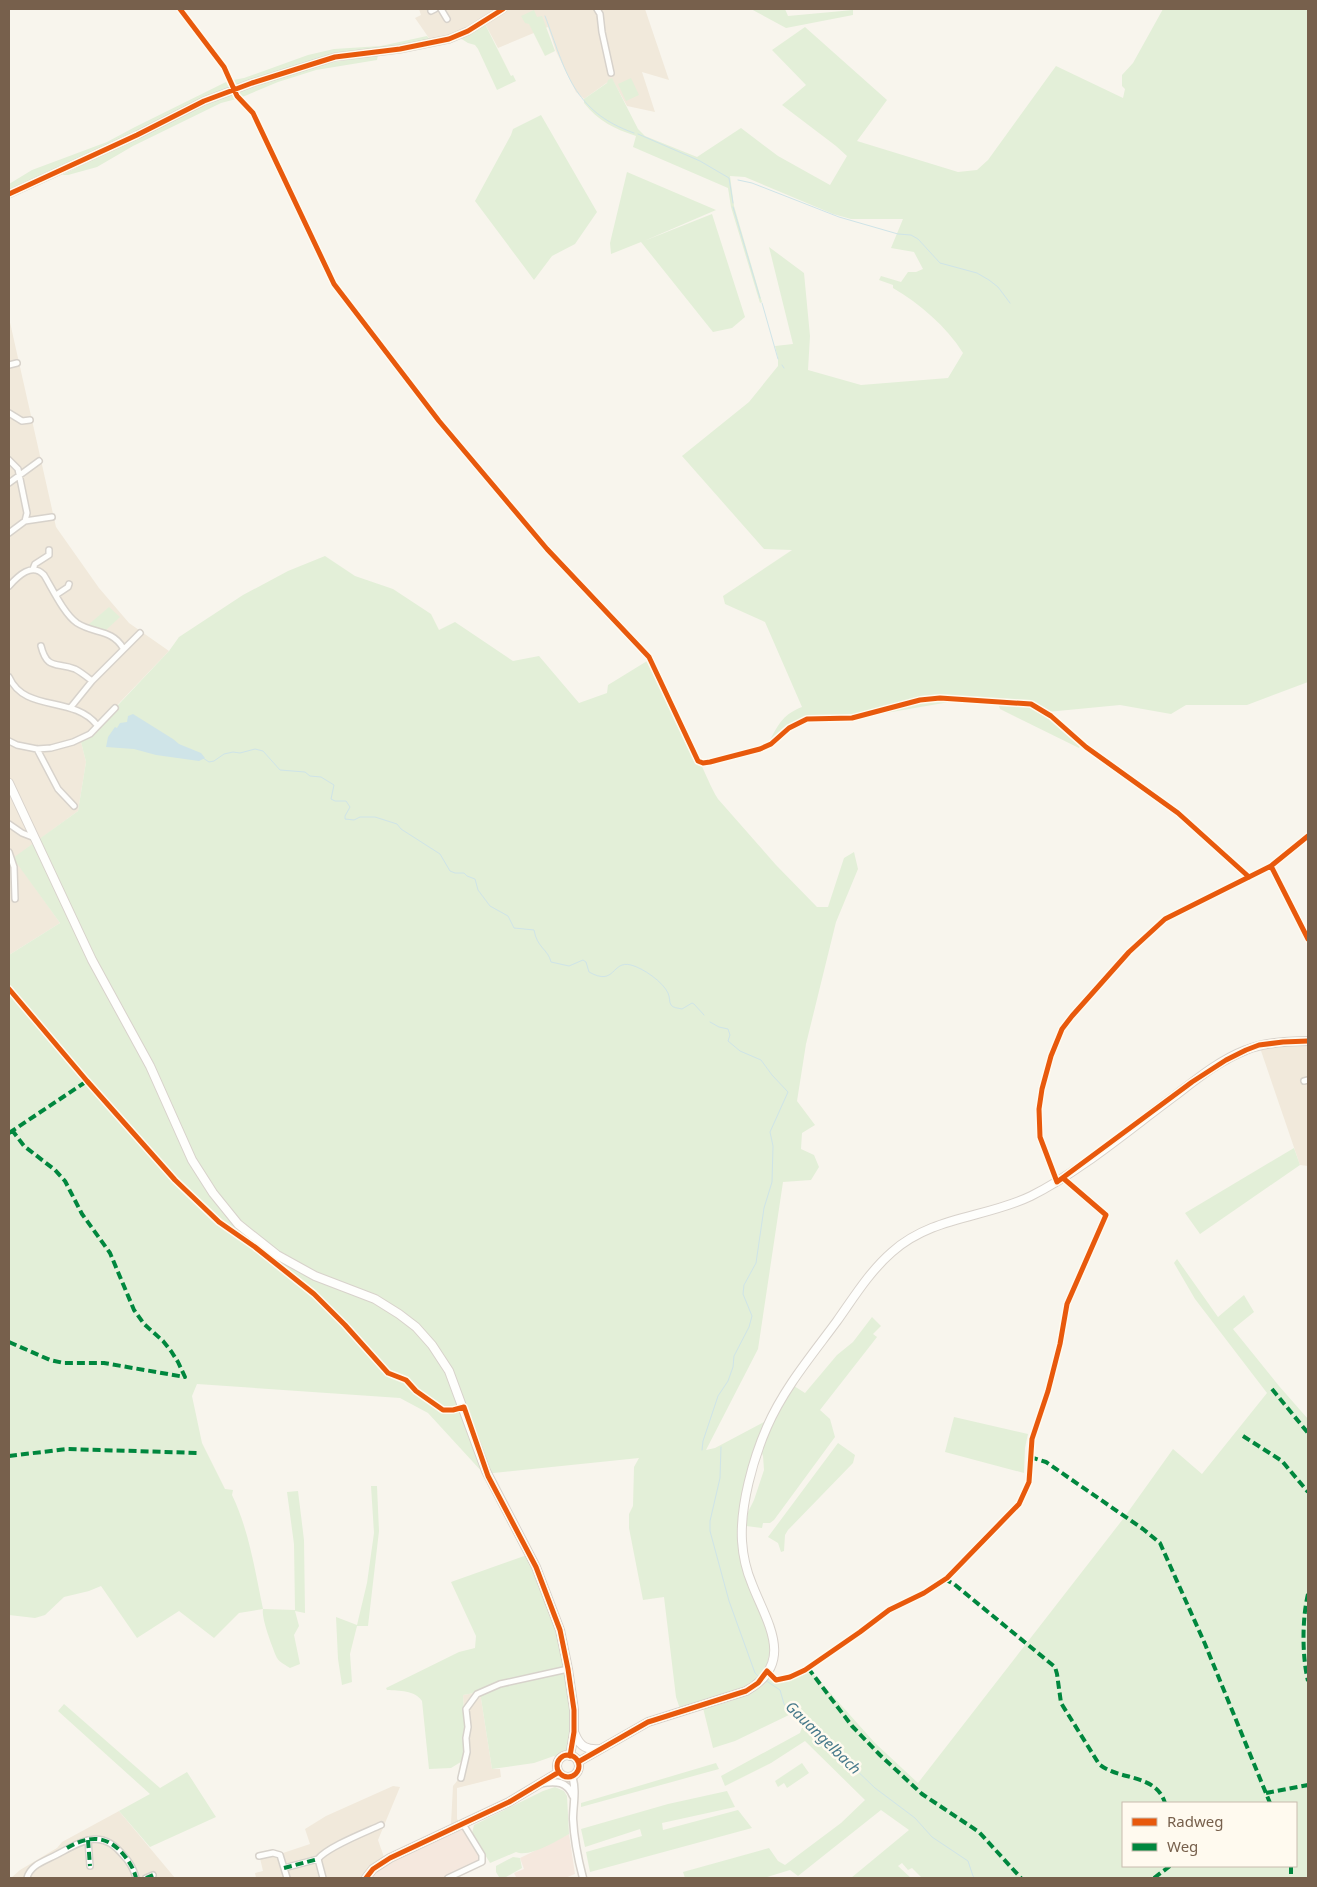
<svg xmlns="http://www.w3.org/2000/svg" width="1317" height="1887" viewBox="0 0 1317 1887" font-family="'Noto Sans',sans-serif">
	<rect width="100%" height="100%" fill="#f8f5ed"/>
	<!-- residential -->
	<path fill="#f1e9db" d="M419,9H645L669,80L642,72L655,112L627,106L612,79L584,99L576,92L567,74L556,51L548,27L498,48L482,18L450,36L431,41L415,18L421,15Z
		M9,318L56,527L99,588L129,623L169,651L101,722L80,738L86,762L78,811L14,858L60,923L9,955Z
		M1290,1037H1308V1166L1300,1165L1258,1042Z
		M480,1692L492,1769H500L501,1777L457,1788V1819L464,1828L417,1848L375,1872L371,1878H256L255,1873L263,1871L259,1854L277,1851L283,1853L310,1844L305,1829L326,1816L393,1786L400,1787L378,1840L384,1857L451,1824L453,1786L461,1776L466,1747L463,1695Z
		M119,1811L175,1878H11L20,1870L57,1848L62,1842Z"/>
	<!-- commercial -->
	<path fill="#f5e8de" d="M464,1828L486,1863L455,1878H371L375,1872L398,1858Z
		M569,1834L575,1874L565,1878H514L516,1877L514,1873L524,1869L520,1858Z"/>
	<!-- green -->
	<path fill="#e3efd8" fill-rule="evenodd" d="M751,9H785L788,16L853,10V15L786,28Z
		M1163,9H1308V682L1247,705H1186L1171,714L1120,705L1047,712L1083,742L1079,748L1000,709L998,703L961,700L851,719L809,721L788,730L776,745L770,740C779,723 784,714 802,707L765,622L725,604L723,596L792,550L764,549L682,456L749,402L778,366V358L775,346L793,344L769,247L804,273L810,336L808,370L861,385L948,378L963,353C946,326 920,304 893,288V285L879,280L881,276L901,282L908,272H916L923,269L914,252L891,248L903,219H851L833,214L745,177L730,176L734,206L762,302L760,303L731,207L728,188L633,147L636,136C615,129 598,121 584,103V99L607,83L608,80L612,78L638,129L645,136L697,157L741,128L778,156L830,185L847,156L836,146L782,105L806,85L772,50L805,27L887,100L857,141L958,172L977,170L988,160L1056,66L1123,98L1125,89L1122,86V75L1133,63Z
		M534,10L537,17L542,16L555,51L545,56L529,24L525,23L521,16Z
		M485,24L511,76L513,75L516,81L497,90L478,49L475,45L468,43L460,38Z
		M427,36L431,41L322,58L258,78L175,112L123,140L9,190V184L32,170L107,142L135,127L228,81L244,78L308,55L334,49L381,46Z
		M378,55L377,60L316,70L278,82L240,98L221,103L133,146L97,167L68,175H62L190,112L238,91L322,64Z
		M631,78L639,95L626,101L618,84Z
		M541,115L597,212L575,244L552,256L534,280L475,201L511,135L513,129Z
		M627,172L716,210L644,241L712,214L745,317L732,328L713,332L641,242L611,254L610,243Z
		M325,556L355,576L393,589L431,614L439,630L455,622L513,661L539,656L579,703L607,693L608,685L652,658L696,756C705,770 709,785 718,799L776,865L817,907H828L844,858L854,852L858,869L836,922L806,1044L797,1101L815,1125L802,1133L801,1149L814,1155L819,1167L811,1180L783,1182L758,1349L706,1450L715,1448L764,1422L766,1424L739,1532L768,1631L770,1651L767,1664L762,1674L752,1683L744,1689L680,1709L676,1697L664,1597L643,1600L629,1528V1514L633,1506L634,1467L639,1458L484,1474L428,1413L400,1398L197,1384L192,1396L202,1443L225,1489L233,1490L232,1495C249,1530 255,1571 263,1609L295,1610L294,1544L287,1492L298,1491L304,1540L305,1613L295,1611L299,1626L294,1635L300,1664L290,1668C286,1665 280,1663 277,1658C273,1649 261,1618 263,1609L239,1613L214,1638L179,1611L137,1638L101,1586L89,1591L64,1597L45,1615L35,1618L9,1615V955L60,923L13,858L78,811L86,762L80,738L101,722L119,704L169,651L179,637L243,595L288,571Z
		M109,607L120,617L106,630L88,625Z
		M1294,1148L1300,1165L1200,1234L1185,1213Z
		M1177,1259L1218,1317L1244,1295L1254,1312L1233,1329L1279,1386L1308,1419V1878H922L912,1868L908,1870L902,1863L898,1866L911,1878H851L909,1830L881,1810L798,1876L790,1870L764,1878H685L683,1872L769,1848L778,1861L785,1865L841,1823L865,1800L805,1741L771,1763L725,1786L721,1776L800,1733L804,1722L791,1714L735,1741L713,1748L703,1708C731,1703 748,1695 768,1675L775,1682L778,1678L791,1675L807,1667L875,1743L918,1783L1123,1519L1173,1449L1202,1474L1267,1393L1195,1299L1174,1263ZM1123,1803H1296V1866H1123Z
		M872,1317L881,1326L873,1334L877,1337L820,1410L830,1419L835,1437L774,1520L770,1523H763L762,1528L746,1526L748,1512L754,1500L764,1470L763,1456L761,1451L783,1400L794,1386L805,1393L837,1355L853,1342Z
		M954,1417L1028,1434L1025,1448L1024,1473L945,1452Z
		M838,1443L855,1455L853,1463L788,1530L785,1535L784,1551L781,1552L778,1543L768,1537Z
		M371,1486H377L379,1531L368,1626H357L350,1654L352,1682L342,1685L338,1659L336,1617L357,1625L367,1583L374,1533Z
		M527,1555L544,1592L560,1641L571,1717V1729L568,1750L556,1758L554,1756L534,1763L492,1769L480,1692L463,1695L466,1747L464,1760L451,1768L429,1769L422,1701C415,1690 399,1691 387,1690L386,1688L459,1652L475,1648L476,1636L451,1582Z
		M64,1704L160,1788L187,1772L216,1817L150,1847L119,1811L150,1794L58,1711Z
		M716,1763L719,1769L581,1807V1803Z
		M802,1763L809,1773L787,1788L784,1783L778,1787L775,1781Z
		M555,1787L564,1791L567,1796L569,1834C557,1841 529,1858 516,1852L490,1863L472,1833L474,1825L543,1791Z
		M727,1791L735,1807L662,1823L663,1830L738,1810L752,1828L590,1872L586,1852L642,1836L640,1829L585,1847L581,1829L668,1804Z
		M513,1857L520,1858L522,1868L506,1877H499L496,1872V1866Z"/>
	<!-- water -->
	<path fill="#cfe4e8" d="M133,714L173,739L179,744L201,753L205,758L199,761L156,755L134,749L106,747L108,737L115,727L117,728L120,723L127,722L128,716Z"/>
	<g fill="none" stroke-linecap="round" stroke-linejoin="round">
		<!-- stream -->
		<path stroke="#cfe4e8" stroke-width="1" d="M545,16C566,71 572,111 634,133
			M638,134L700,161L729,178L733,203
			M738,180L752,183L839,217L898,234L911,235L918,239L940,263L977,273L989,280L998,287L1010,303
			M733,207L760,298
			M762,303L778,359
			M782,365L784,368
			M203,758L209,762L214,761L224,754L233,752L240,753L255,749L263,751L280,770L305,772L310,776L321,777L334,785L331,799L335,801H346L350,807L345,816V819L354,820L360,817H375L397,824L401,829L440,854L450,871L455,873H464L467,876L475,879L478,890L490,906L508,916L514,928L534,930C537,948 548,949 551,962L569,966L583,960L586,962L589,972C616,987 611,960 631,965C643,968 663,982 668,993C670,997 669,1002 671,1005C673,1008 678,1008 682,1009L692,1003L694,1004L704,1015
			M721,1447L720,1478L710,1521V1531L729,1601L755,1673L759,1677
			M702,1450L703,1441L718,1396L728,1381L733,1367L734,1356L749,1327L752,1316L743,1294L744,1285L756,1263L764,1208L772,1182L773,1146L770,1132L788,1092L772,1075L761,1060L740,1051L728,1041L730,1035L728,1029L719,1027L710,1022
			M765,1680L780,1690L784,1704L795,1716L827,1742L875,1788L915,1818L932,1837L968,1861L973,1876L975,1878"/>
		<defs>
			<path id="minor" d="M441,9L447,19
				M597,9L600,14L602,32L611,73
				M431,11L435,9
				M9,365L17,363
				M9,413L22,421L30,420
				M9,460L18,469L27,513L25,521L9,533
				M9,483L39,461
				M25,521L52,517
				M33,569L35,564L49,555V550
				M9,586C18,576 32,562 44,575C52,588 64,614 77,623C94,634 112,629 123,648
				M56,595L68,587L69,584
				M41,646C47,670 56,662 75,669C81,672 87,677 92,681
				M9,677C25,713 73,695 97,725
				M71,707L92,681L140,633
				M9,741L17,745L37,749L51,748L73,742L90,734L115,708
				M37,749L58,789L74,806
				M9,824L22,833L35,838
				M9,852L14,867L15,899
				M1304,1081L1308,1080
				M461,1778L467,1752L466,1738L468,1727L466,1709L477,1694L500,1684L568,1669
				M88,1840L90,1866
				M259,1856L273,1853L280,1855L287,1878
				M318,1859C327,1847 366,1832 381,1825
				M318,1859L323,1878
				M284,1868L318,1859
				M27,1878C30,1865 45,1861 56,1855C81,1842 101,1827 123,1855C129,1861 134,1870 136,1878
				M146,1878L153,1875
				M448,1878L482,1862V1855L463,1824"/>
			<path id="tertiary" d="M9,194L137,135L204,101L252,83L335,57L400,49L449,39L468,31L503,9
				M572,1776C577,1790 573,1805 573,1819C574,1839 578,1859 583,1878
				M542,1783C556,1781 567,1781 573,1796"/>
			<path id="secondary" d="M9,783L92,960L150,1066L192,1160L213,1193L238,1224L277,1255L315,1276L375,1299L399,1314L416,1327L432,1345L449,1371L486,1471L536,1567L560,1630L568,1669L574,1710V1732L570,1756
				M575,1734C580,1747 587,1750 600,1749
				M557 1766a11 11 0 1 1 22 0a11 11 0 1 1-22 0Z
				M578,1762L648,1722L746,1691C797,1663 766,1621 752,1584C746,1570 743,1556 742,1541C740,1506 753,1459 767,1427C784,1388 812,1355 837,1321C854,1297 870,1271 892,1252C932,1216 986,1218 1031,1196C1081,1171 1131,1128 1176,1095C1198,1078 1220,1060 1246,1050C1265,1042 1288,1041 1308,1041
				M366,1878L373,1869L390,1858L509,1802L559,1772"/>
		</defs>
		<!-- minor casing -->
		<use href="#minor" stroke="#d7d2cb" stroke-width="8"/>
		<!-- tertiary casing -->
		<use href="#tertiary" stroke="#d7d2cb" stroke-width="9"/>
		<!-- secondary casing -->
		<use href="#secondary" stroke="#d8d2cb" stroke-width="10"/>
		<!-- minor -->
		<use href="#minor" stroke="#fefefc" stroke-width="5"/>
		<!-- tertiary -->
		<use href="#tertiary" stroke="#fefefc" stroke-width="6"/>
		<!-- secondary -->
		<use href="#secondary" stroke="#fefefc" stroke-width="8"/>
		<!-- quiet -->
		<path stroke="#00873e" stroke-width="4" stroke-dasharray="8 4" stroke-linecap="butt" d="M9,1133L87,1081
			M9,1342L50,1360L64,1363H104L185,1377L178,1362L171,1351L163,1341L144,1324L134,1310L110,1253L82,1214L65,1181L55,1170L24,1146L12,1130
			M1272,1389L1308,1433
			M1243,1436L1282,1461L1308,1492
			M9,1456L67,1449L199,1453
			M1030,1457L1046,1462L1143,1529L1160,1543L1205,1644L1270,1803
			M944,1579L954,1584L1055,1667L1057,1674L1061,1703L1099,1764C1119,1781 1156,1773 1165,1803
			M1308,1594C1302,1619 1302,1656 1308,1681
			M808,1668L852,1726L880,1755L922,1794L979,1832L1021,1878
			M1266,1793L1308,1785
			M88,1840L90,1866
			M67,1848C88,1836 106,1834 123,1854C129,1861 134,1869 136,1878
			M1291,1866V1878
			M284,1868L318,1859
			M146,1878L153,1875
			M1154,1878L1170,1866"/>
		<defs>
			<path id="cycleway" d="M180,9L224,67L237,96L253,113L334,284L439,421L547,549L649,657L698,761L703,763L710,762L760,749L771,744L789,728L807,719L852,718L920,700L940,698L1031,704L1051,716L1086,747L1178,813L1249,877
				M9,194L137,135L204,101L252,83L335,57L400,49L449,39L468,31L503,9
				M1308,836L1271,866L1165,919L1129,952L1072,1016L1062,1029L1051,1056L1042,1089L1039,1109L1040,1137L1057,1182L1192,1082L1226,1060L1246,1050L1259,1045L1283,1042L1308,1041
				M1271,866L1308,939
				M9,989L87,1081L175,1180L219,1222L255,1247L314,1294L345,1325L388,1373L406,1380L416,1391L443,1410H453L464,1407L488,1476L536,1567L560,1630L568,1669L574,1710V1732L570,1756
				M557 1766a11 11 0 1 1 22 0a11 11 0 1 1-22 0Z
				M578,1762L648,1722L746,1691L758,1683L767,1671L776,1680L790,1677L805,1670L860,1632L889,1610L924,1593L947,1578L1019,1504L1029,1482L1032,1439L1048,1391L1060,1344L1067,1304L1106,1215L1063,1178
				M366,1878L373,1869L390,1858L509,1802L559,1772"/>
		</defs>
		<!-- cycleway casing -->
		<use href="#cycleway" stroke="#fffaef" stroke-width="8"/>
		<!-- cycleway -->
		<use href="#cycleway" stroke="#e8590c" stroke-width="5"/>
	</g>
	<g text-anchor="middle" stroke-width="5" stroke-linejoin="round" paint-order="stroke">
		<!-- water labels -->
		<g font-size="15" font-style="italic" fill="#46788a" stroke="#fffaef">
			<text transform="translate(823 1738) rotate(44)" y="5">Gauangelbach</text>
		</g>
	</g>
	<!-- border -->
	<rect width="1317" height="1887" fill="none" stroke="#77604c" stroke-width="20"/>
	<!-- legend -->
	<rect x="1122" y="1802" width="175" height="65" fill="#fffaef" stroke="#c9bcae"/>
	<rect x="1132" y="1818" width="25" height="8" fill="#e8590c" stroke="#c9bcae"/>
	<text x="1167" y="1827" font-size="15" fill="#77604c">Radweg</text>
	<rect x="1132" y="1843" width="25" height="8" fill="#00873e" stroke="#c9bcae"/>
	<text x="1167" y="1852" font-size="15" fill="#77604c">Weg</text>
</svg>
